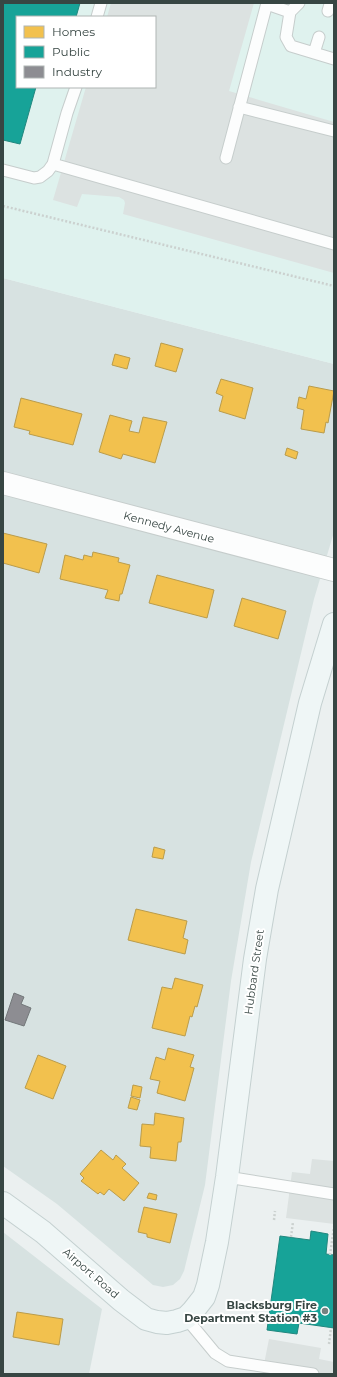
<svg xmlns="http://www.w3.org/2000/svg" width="337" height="1377" viewBox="0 0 337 1377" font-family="Montserrat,sans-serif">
	<rect width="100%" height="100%" fill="#ebf0f0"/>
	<!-- residential -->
	<path fill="#d7e2e1" d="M3,278L334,364V532L314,599L251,862L231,981L205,1185L184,1271L180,1279L173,1285L163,1287L153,1285L57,1204L3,1166Z
		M3,1232L102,1309L89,1374H3Z"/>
	<!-- commercial -->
	<path fill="#dff2ee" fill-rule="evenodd" d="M3,3H334V364L3,278ZM17,17H155V87H17Z"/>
	<!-- parking -->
	<path fill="#dce2e1" d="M111,3H254L229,91L334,122V273L123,214L125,203L124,200L119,197L82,194L77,207L53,200L86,87H155V17H107Z
		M312,1159L334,1161V1224L286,1218L292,1172L310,1174Z
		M269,1339L321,1348L319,1359L334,1362V1374H262Z"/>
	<!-- homes -->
	<path fill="#f2c14e" stroke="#ba9c4b" d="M161,343L183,349L176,372L155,366Z
		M115,354L130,358L127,369L112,365Z
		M221,379L253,388L245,419L219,411L223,396L216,393Z
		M309,386L334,391L328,423L326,422L324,433L301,429L304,410L297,408L299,397L306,399Z
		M21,398L82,414L73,445L29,434L30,431L14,427Z
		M110,415L132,421L129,431L139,433L143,417L167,422L155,463L123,454L121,459L99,452Z
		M287,448L298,452L296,459L285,455Z
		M3,533L47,544L39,573L3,563Z
		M93,552L119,558L118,562L130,565L122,594H120L119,601L105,598L108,590L60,579L65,555L83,560L84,555L92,557Z
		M157,575L214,590L207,618L149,603Z
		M242,598L286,611L278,639L234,626Z
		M154,847L165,850L163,859L152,857Z
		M136,909L187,921L183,938L188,940L185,954L128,940Z
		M175,978L203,985L197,1007L195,1006L192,1017L190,1016L185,1036L152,1028L162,987L172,989Z
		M168,1048L194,1055L190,1067L194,1068L185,1101L157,1093L160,1081L150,1079L156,1057L165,1060Z
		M38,1055L66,1066L53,1099L25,1088Z
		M133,1085L142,1087L140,1098L131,1096Z
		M131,1097L140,1100L137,1110L128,1108Z
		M155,1113L184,1118L181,1142H178L176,1161L150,1158L151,1147L140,1146L142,1124L154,1125Z
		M101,1150L113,1160L116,1155L126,1164L122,1168L139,1183L124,1201L109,1189L104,1195L100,1192L98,1194L81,1181L84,1178L80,1174Z
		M149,1193L157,1195L156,1200L147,1198Z
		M144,1207L177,1214L170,1243L147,1237V1234L138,1232Z
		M17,1312L63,1319L59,1345L13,1337Z"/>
	<!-- public -->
	<path fill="#17a398" stroke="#21877e" d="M3,3H80L76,17H17V87H36L20,144L3,140Z
		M311,1231L328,1234L326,1254L334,1255V1328L299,1323L297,1334L267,1330L280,1236L310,1240Z"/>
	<!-- industry -->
	<path fill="#8d8d92" stroke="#73787a" d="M14,993L24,997L21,1004L31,1008L24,1026L5,1020Z"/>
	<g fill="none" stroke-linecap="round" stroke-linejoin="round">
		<defs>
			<path id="lane" d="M267,4L290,12L299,3
				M328,11L330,4
				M290,12L286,37L291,46L334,59
				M97,17L101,3
				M314,53L319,37
				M239,107L334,131
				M226,158L267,3
				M53,164L334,244
				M3,170L34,178L40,177L48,171L53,164L67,113L76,87
				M227,1177L334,1194
				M186,1318L215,1353L228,1361L313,1374"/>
			<path id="street" d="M3,483L334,570"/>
			<path id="secondary" d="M3,1203L43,1232L121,1300L146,1319L157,1322L167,1323L177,1321L186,1318L193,1311L204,1297L208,1285L217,1242L227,1177L255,959L267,889L310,703L334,624"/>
		</defs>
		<!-- lane casing -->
		<use href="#lane" stroke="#c6cdcc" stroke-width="13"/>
		<!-- street casing -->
		<use href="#street" stroke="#c6cdcc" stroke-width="24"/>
		<!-- secondary casing -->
		<use href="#secondary" stroke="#c4d0d0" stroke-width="24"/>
		<!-- path -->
		<path stroke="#cbd1cf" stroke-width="2.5" stroke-dasharray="2 2" stroke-linecap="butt" d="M3,206L334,286
			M274,1220L275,1211
			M291,1237L293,1222
			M330,1255L334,1227
			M329,1344L331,1328"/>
		<!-- lane -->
		<use href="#lane" stroke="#fcfdfd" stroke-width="11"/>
		<!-- street -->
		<use href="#street" stroke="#fcfdfd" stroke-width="22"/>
		<!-- secondary -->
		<use href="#secondary" stroke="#eff6f6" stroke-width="22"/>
	</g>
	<!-- markers -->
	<circle fill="#768280" stroke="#fff" stroke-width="1.5" cx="325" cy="1311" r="4"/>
	<g text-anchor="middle" stroke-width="4" stroke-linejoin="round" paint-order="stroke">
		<!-- street labels -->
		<g font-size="11" fill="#374643" stroke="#fff">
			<text transform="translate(169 527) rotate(15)" y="4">Kennedy Avenue</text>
			<text transform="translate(254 972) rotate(-82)" y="4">Hubbard Street</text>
			<text transform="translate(91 1273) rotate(41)" y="4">Airport Road</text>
		</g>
		<!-- poi labels -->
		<g font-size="11" font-weight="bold" fill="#374643" stroke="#fff" text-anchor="end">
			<text x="317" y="1309">Blacksburg Fire<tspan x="317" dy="13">Department Station #3</tspan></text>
		</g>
	</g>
	<!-- border -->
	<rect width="337" height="1377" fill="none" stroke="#374643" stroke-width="8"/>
	<!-- legend -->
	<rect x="16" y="16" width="140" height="72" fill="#ffffff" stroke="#afb5b4"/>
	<rect x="24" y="26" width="20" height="12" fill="#f2c14e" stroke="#afb5b4"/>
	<text x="52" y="36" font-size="12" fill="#374643">Homes</text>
	<rect x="24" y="46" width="20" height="12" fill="#17a398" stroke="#afb5b4"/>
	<text x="52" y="56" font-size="12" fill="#374643">Public</text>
	<rect x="24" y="66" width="20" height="12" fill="#8d8d92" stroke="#afb5b4"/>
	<text x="52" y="76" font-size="12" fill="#374643">Industry</text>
</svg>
